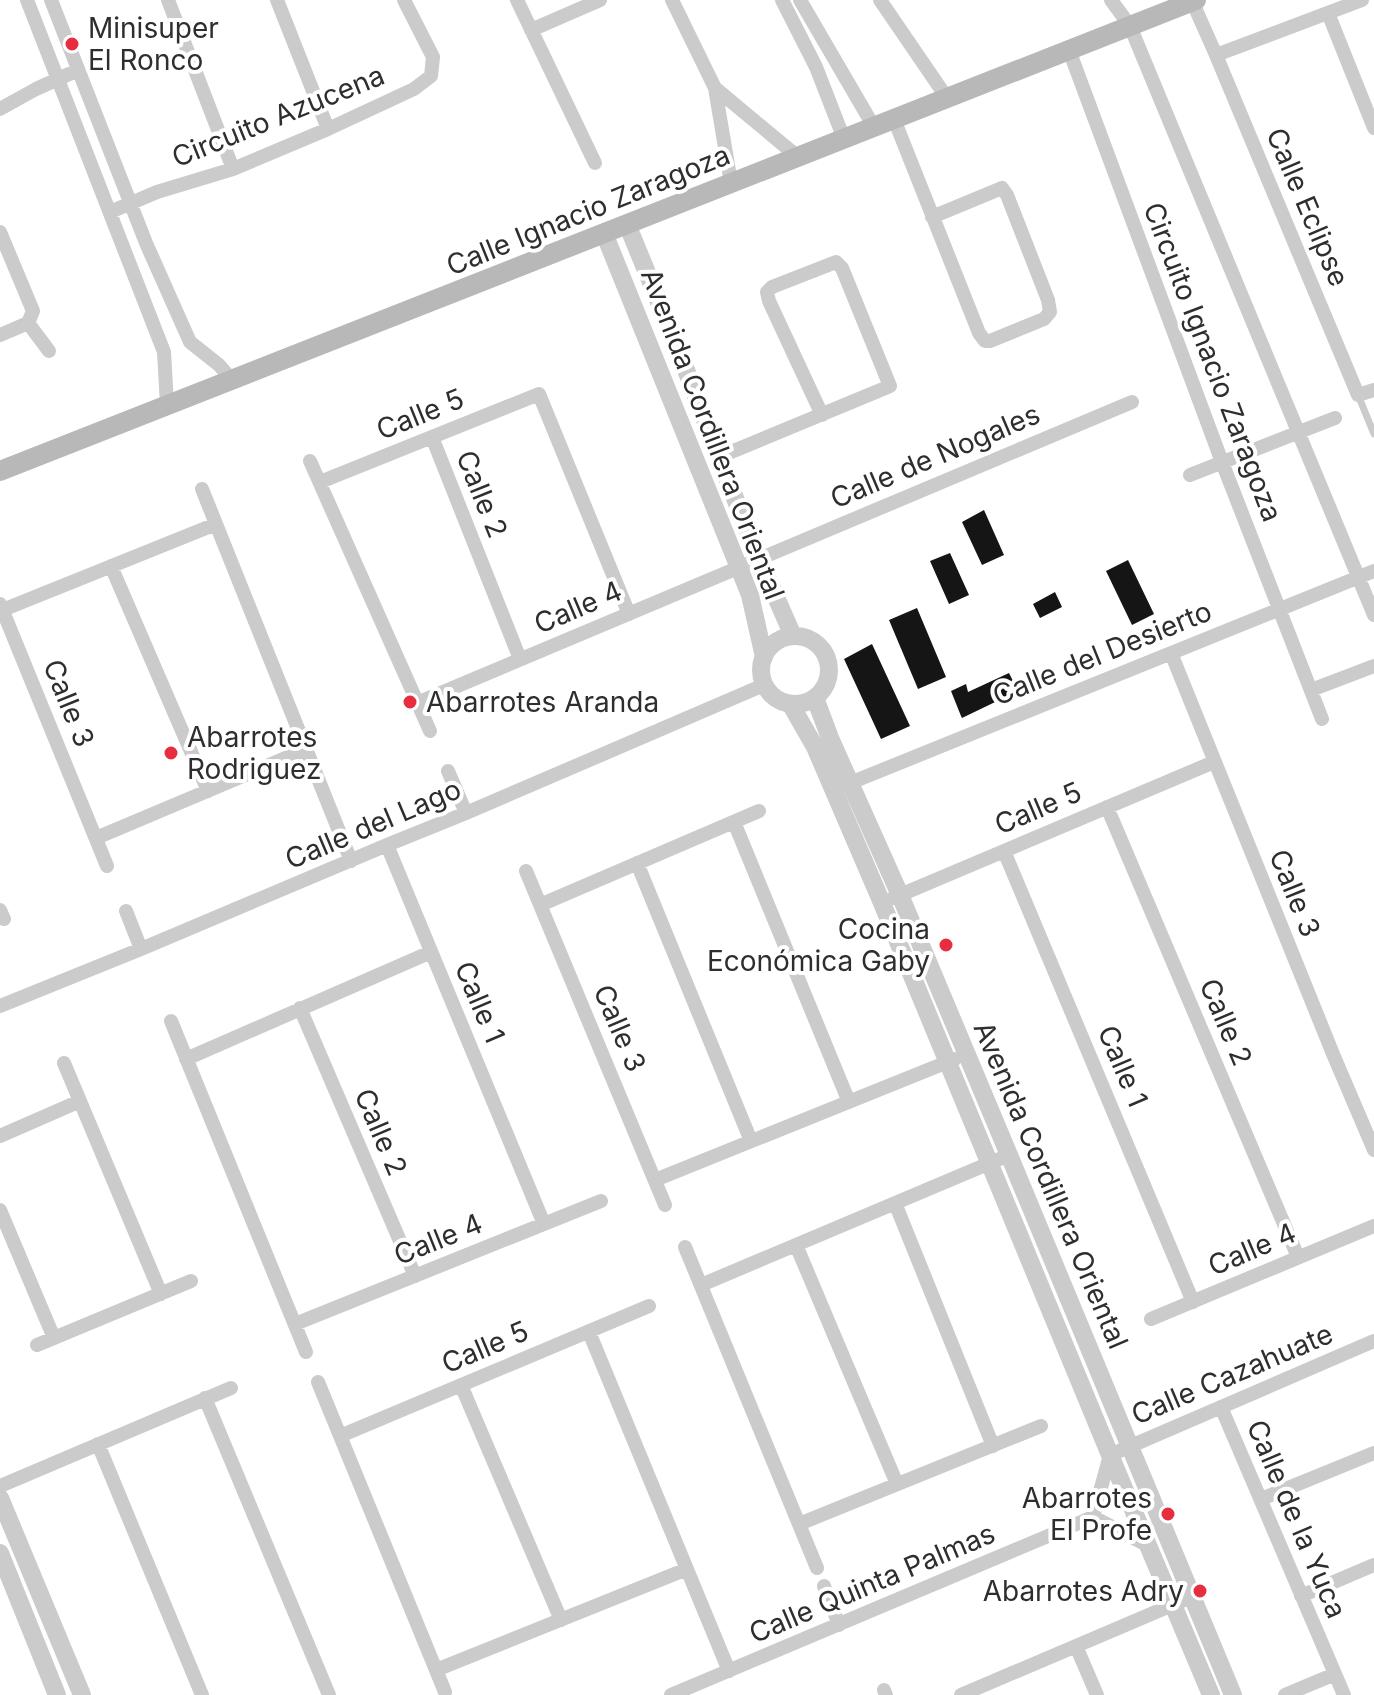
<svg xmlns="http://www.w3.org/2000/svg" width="1374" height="1695" viewBox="0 0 1374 1695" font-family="Inter,sans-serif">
	<rect width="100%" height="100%" fill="#fff"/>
	<!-- building -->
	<path fill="#151515" d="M984,510L1004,555L982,565L962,522Z
		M950,553L969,595L949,604L930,561Z
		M1128,560L1154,614L1132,625L1106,571Z
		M1055,592L1062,607L1040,618L1033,604Z
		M917,608L946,677L918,689L889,620Z
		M872,644L910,726L881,739L844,659Z
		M1009,673L1018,691L962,718L961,716L951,691L966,684L968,692Z"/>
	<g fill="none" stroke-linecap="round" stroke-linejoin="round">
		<!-- service -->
		<path stroke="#cbcbcb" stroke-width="7" d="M1358,395L1374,434"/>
		<!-- minor -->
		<path stroke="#cbcbcb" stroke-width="14" d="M27,0L164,352L167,405
			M51,0L146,243L190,342L219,365L232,380
			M168,0L233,169
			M277,0L328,129
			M517,0L595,163
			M672,0L715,88L731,183
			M782,0L816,67L844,139
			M800,0L874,127
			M880,0L947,98
			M1111,0L1130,26L1374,615
			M1192,1L1216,55L1358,395L1374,390
			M1328,13L1374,128
			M531,30L600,0
			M1069,50L1222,462L1322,719
			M1216,55L1362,0
			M715,88L798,157
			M0,109L36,89L78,70
			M894,119L979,333L985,341H990L1044,319L1050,312L1048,300L1007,195L1002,188L932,217
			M110,212L157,192L233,169L328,129L414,89L431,76L433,57L404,0
			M0,232L33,311L28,323L0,335
			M28,323L49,351
			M432,437L520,659
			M719,457L883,389L890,386L842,268L836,262L772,287L767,292L769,301L822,415
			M310,461L430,731
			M1190,475L1335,418
			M320,482L539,394L629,614
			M202,489L351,861
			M111,566L208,791
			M0,604L107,866
			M0,611L216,524
			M1171,653L1333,1054L1374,1150
			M1311,690L1374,666
			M417,703L1132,402
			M448,771L466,813
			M850,783L1374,571
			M1107,807L1298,1257
			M734,822L849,1102
			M96,838L307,749
			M387,845L544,1224
			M1004,851L1193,1302
			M637,863L751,1141
			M526,871L665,1205
			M893,898L1214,762
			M540,905L759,811
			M0,910L4,919
			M126,911L141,949
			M0,1006L141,949L387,845L466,813L764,685
			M300,1008L415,1276
			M171,1021L306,1352
			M186,1059L431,952
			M64,1063L161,1294
			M0,1136L80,1101
			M655,1180L955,1059
			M895,1203L993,1446
			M0,1210L54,1338
			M796,1245L897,1484
			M685,1247L817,1568
			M701,1285L1009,1155
			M1151,1319L1374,1226
			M295,1324L601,1201
			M589,1332L729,1671
			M37,1345L191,1281
			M318,1382L445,1692
			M461,1385L561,1620
			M205,1398L329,1695
			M1221,1407L1344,1695
			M340,1436L649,1306
			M98,1444L202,1695
			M0,1486L231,1388
			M1261,1499L1374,1453
			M1093,1517L1110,1455L1374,1341
			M799,1524L1041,1426
			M824,1586L839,1625
			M1301,1596L1374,1565
			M1076,1646L1097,1695
			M436,1670L687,1569
			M884,1690L886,1695
			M671,1695L1093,1517L1149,1546
			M961,1695L1191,1597
			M1285,1695L1335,1674"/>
		<!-- tertiary -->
		<path stroke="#cbcbcb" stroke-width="18" d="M627,224L673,336L751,540L793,636
			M604,233L750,595L764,657
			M761 670a34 34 0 1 1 68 0a34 34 0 1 1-68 0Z
			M815,698L830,738L900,895L1009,1155L1233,1695
			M791,705L815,747L882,903L1110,1455L1211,1695
			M0,1498L82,1695
			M0,1553L57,1695"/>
		<!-- secondary -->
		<path stroke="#b8b8b8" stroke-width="20" d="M0,471L1196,0"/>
	</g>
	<!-- markers -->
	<g fill="#e62e3e" stroke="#fff" stroke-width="3">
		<circle cx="72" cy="44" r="8"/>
		<circle cx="410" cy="702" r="8"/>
		<circle cx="171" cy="753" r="8"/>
		<circle cx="946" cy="945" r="8"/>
		<circle cx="1168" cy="1514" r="8"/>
		<circle cx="1200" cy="1591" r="8"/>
	</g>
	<g text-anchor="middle" stroke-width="8" stroke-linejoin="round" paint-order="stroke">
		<!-- poi labels -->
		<g font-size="28" fill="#2e2e2e" stroke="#fff" text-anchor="start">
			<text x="88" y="38">Minisuper<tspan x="88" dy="32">El Ronco</tspan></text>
			<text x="426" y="712">Abarrotes Aranda</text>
			<text x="187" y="747">Abarrotes<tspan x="187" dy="32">Rodriguez</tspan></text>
			<text x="930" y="939" text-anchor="end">Cocina<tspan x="930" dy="32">Económica Gaby</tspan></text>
			<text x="1152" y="1508" text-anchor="end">Abarrotes<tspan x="1152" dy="32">El Profe</tspan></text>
			<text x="1184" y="1601" text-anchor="end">Abarrotes Adry</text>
		</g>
		<!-- street labels -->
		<g font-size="28" fill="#2e2e2e" stroke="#fff">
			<text transform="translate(278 116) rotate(-22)" y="10">Circuito Azucena</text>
			<text transform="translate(1308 207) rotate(67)" y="10">Calle Eclipse</text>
			<text transform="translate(588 210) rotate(-22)" y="10">Calle Ignacio Zaragoza</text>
			<text transform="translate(1213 362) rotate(69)" y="10">Circuito Ignacio Zaragoza</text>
			<text transform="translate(420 414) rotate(-22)" y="10">Calle 5</text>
			<text transform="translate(713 434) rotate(69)" y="10">Avenida Cordillera Oriental</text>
			<text transform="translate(935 456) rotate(-23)" y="10">Calle de Nogales</text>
			<text transform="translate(482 494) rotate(68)" y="10">Calle 2</text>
			<text transform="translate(578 607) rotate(-23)" y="10">Calle 4</text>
			<text transform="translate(1102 653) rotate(-22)" y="10">Calle del Desierto</text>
			<text transform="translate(69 703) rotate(68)" y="10">Calle 3</text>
			<text transform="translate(1038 808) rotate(-23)" y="10">Calle 5</text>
			<text transform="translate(373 824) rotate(-23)" y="10">Calle del Lago</text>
			<text transform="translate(1295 893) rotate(68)" y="10">Calle 3</text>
			<text transform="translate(480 1002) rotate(67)" y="10">Calle 1</text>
			<text transform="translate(1226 1022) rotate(67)" y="10">Calle 2</text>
			<text transform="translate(620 1028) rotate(67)" y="10">Calle 3</text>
			<text transform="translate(1123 1066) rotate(67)" y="10">Calle 1</text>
			<text transform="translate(381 1132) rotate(67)" y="10">Calle 2</text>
			<text transform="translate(1051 1185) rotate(67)" y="10">Avenida Cordillera Oriental</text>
			<text transform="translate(438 1239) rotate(-22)" y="10">Calle 4</text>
			<text transform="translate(1252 1249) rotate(-23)" y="10">Calle 4</text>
			<text transform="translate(485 1347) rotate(-23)" y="10">Calle 5</text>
			<text transform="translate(1232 1374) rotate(-23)" y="10">Calle Cazahuate</text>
			<text transform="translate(1297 1519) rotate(67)" y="10">Calle de la Yuca</text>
			<text transform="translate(872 1583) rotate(-23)" y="10">Calle Quinta Palmas</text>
		</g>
	</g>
</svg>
